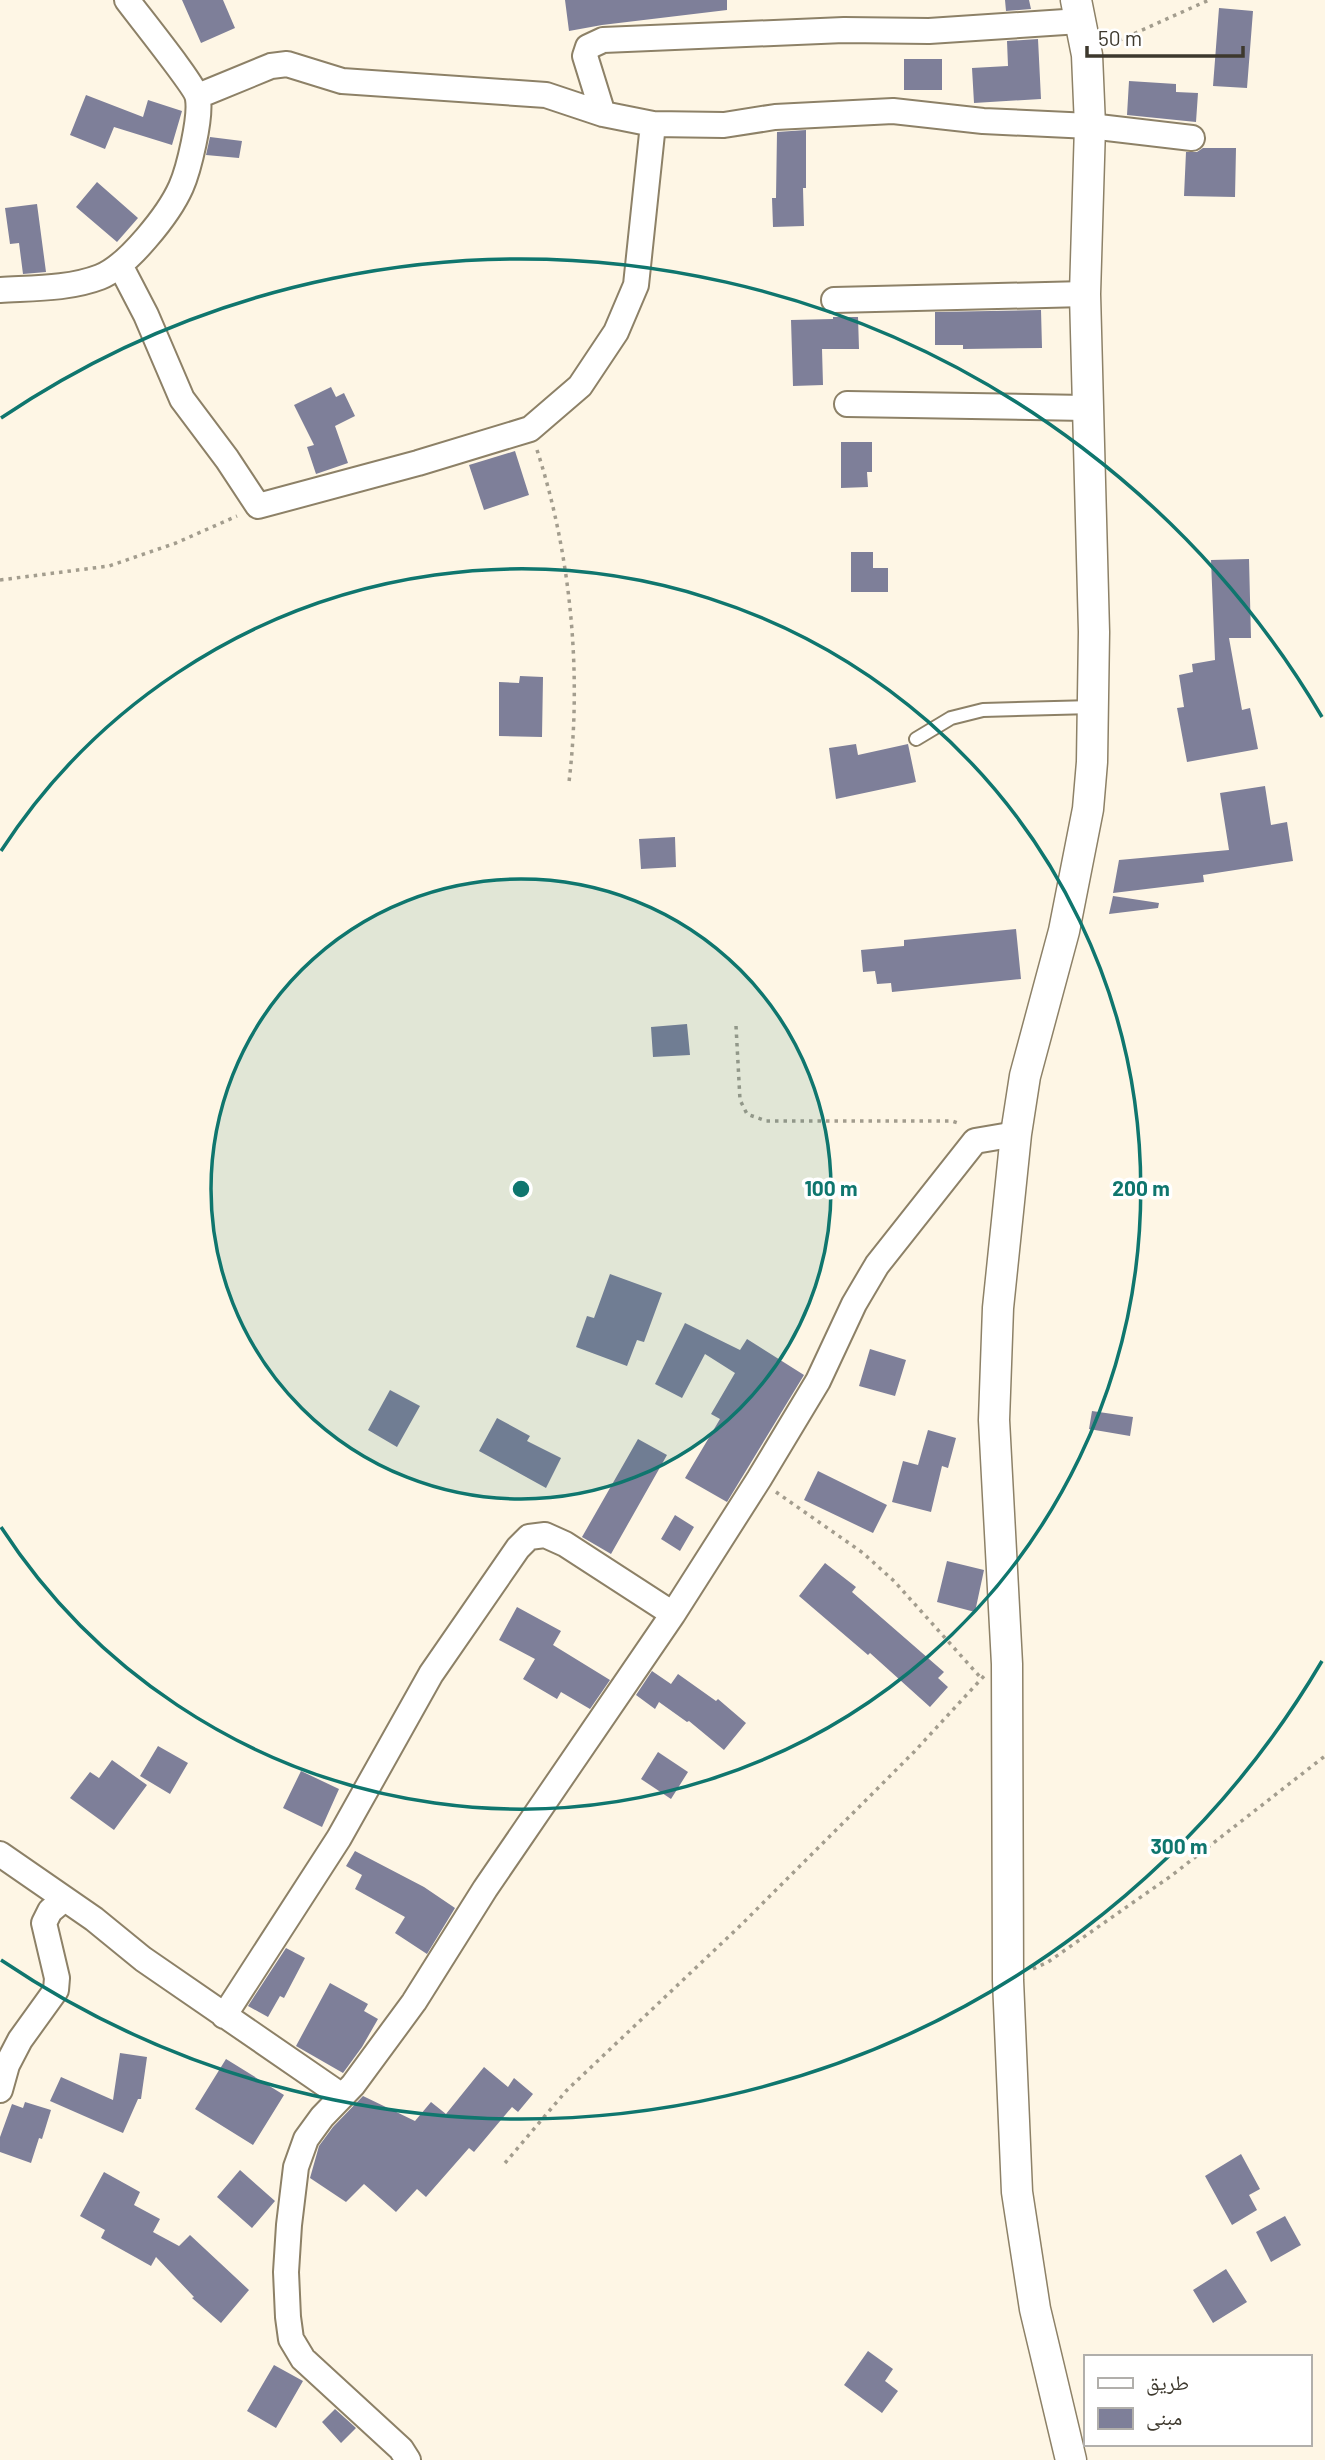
<svg xmlns="http://www.w3.org/2000/svg" width="1325" height="2460" viewBox="0 0 1325 2460" font-family="Barlow,'Noto Naskh Arabic',sans-serif">
	<rect width="100%" height="100%" fill="#fef6e5"/>
	<!-- building -->
	<path fill="#7e7f99" d="M182,0H223L235,28L201,43Z
		M565,0H727V10L602,25L569,31Z
		M1005,0H1029L1031,9L1006,11Z
		M1219,8L1253,11L1247,88L1213,86Z
		M1038,39L1041,99L974,103L972,68L1008,66L1007,41Z
		M904,59H942V90H904Z
		M1129,81L1176,84V92L1198,93L1196,122L1127,115Z
		M86,95L143,117L148,100L182,111L172,145L114,127L105,149L70,135Z
		M806,130V188H803L804,226L773,227L772,198H776L777,132Z
		M210,137L242,141L239,158L206,155Z
		M1203,148H1236L1235,197L1184,196L1186,152H1197Z
		M97,182L138,218L117,242L76,207Z
		M37,204L46,272L23,274L19,243L10,244L5,208Z
		M1041,310L1042,348L963,349V345H935V312Z
		M833,317H858L859,349H822L823,385L793,386L791,320L833,319Z
		M331,387L336,397L344,393L355,416L335,426L348,463L316,474L307,447L314,445L294,405Z
		M841,442H872V472H867L868,487L841,488Z
		M515,451L529,495L484,510L469,465Z
		M851,552H873V568H888V592H851Z
		M1249,559L1251,638H1229L1242,710L1250,708L1258,749L1187,762L1177,708L1184,707L1179,675L1193,672L1192,664L1215,660L1211,560Z
		M520,676L543,677L542,737L499,736V682L519,683Z
		M856,744L858,755L908,744L916,782L836,799L829,748Z
		M1265,786L1271,825L1287,822L1293,861L1203,875L1204,882L1113,893L1119,860L1229,850L1220,793Z
		M675,837L676,867L641,869L639,839Z
		M1113,896L1159,903L1158,908L1109,914Z
		M1016,929L1021,979L892,992L891,983L877,984L875,971L863,972L861,950L904,946V940Z
		M687,1024L690,1055L653,1057L651,1027Z
		M610,1274L662,1293L644,1342L637,1340L627,1366L576,1347L587,1316L594,1318Z
		M685,1323L740,1350L747,1339L804,1375L727,1502L685,1478L720,1419L711,1414L735,1373L705,1354L682,1398L655,1384Z
		M870,1349L906,1360L895,1396L859,1386Z
		M390,1390L420,1406L397,1447L368,1430Z
		M1092,1411L1133,1417L1130,1436L1089,1429Z
		M497,1418L530,1436L527,1441L561,1458L546,1488L479,1451Z
		M928,1430L956,1438L948,1468L942,1466L931,1512L892,1502L903,1461L918,1465Z
		M638,1439L667,1455L611,1554L582,1537Z
		M818,1471L887,1505L873,1533L804,1500Z
		M675,1515L694,1527L680,1551L661,1539Z
		M947,1561L984,1570L975,1612L937,1602Z
		M825,1563L856,1587L852,1592L944,1672L938,1678L948,1687L930,1707L870,1653L868,1655L799,1596Z
		M517,1607L561,1631L553,1645L610,1680L590,1709L561,1692L557,1699L523,1679L535,1659L499,1640Z
		M652,1671L671,1684L678,1674L716,1701L718,1699L746,1723L724,1750L689,1721L687,1722L659,1702L655,1709L636,1695Z
		M158,1746L188,1763L170,1794L140,1776Z
		M658,1752L688,1772L671,1799L641,1779Z
		M112,1760L147,1785L114,1830L70,1798L90,1772L99,1778Z
		M301,1771L339,1789L322,1827L283,1808Z
		M355,1851L424,1887L455,1908L427,1954L395,1933L405,1917L355,1889L362,1875L346,1866Z
		M286,1948L305,1958L284,1998L280,1996L268,2017L248,2006Z
		M330,1983L368,2004L364,2011L378,2019L362,2047L343,2073L296,2046Z
		M120,2053L147,2057L141,2099H138L123,2133L50,2101L61,2077L113,2100Z
		M226,2059L284,2095L253,2145L195,2109Z
		M484,2067L508,2087L514,2078L533,2094L518,2112L512,2107L474,2152L469,2148L426,2197L417,2189L396,2212L364,2184L346,2202L310,2178L319,2146L333,2127L363,2096L415,2121L431,2102L446,2114Z
		M25,2102L51,2110L42,2139L39,2138L31,2163L0,2152V2137L12,2104L23,2108Z
		M1241,2154L1260,2189L1249,2195L1257,2210L1232,2225L1205,2176Z
		M240,2170L275,2201L252,2228L217,2197Z
		M104,2172L140,2192L134,2205L160,2219L153,2232L179,2246L190,2235L249,2290L221,2323L192,2298L194,2297L156,2257L151,2266L101,2238L105,2230L80,2216Z
		M1285,2216L1301,2245L1271,2262L1256,2232Z
		M1226,2269L1247,2302L1213,2323L1193,2290Z
		M868,2351L893,2369L885,2381L898,2391L882,2413L844,2385Z
		M274,2365L303,2381L276,2428L247,2411Z
		M335,2409L356,2428L341,2443L322,2422Z"/>
	<g fill="none" stroke-linecap="round" stroke-linejoin="round">
		<defs>
			<path id="service" d="M916,739L951,718L983,710L1093,707"/>
			<path id="minor" d="M198,96L271,66L287,64L342,81L546,95L603,114L653,124L724,125L775,117L893,111L983,121L1090,126L1192,138
				M603,114L585,56L588,47L603,40L844,30L929,31L1080,21
				M120,265L146,315L182,399L227,459L258,506L418,463L530,429L580,386L616,332L636,285L653,124
				M0,290C32,288 69,289 100,277C128,266 169,214 181,187C189,169 201,118 198,99C197,88 138,15 127,0
				M834,300L1085,294
				M847,404L1086,408
				M0,1854L94,1919L143,1959L342,2096
				M224,2016L339,1838L431,1674L518,1548L529,1537L545,1535L565,1544L673,1614
				M0,2090L7,2065L20,2040L56,1990L57,1978L44,1923L50,1911L63,1900
				M408,2460L401,2449L303,2359L291,2339L288,2317L286,2272L289,2225L296,2167L306,2139L322,2117L353,2085L414,2002L485,1889L673,1614L759,1479L818,1381L854,1304L877,1265L975,1141L1016,1134"/>
			<path id="tertiary" d="M1071,2460L1035,2309L1017,2192L1008,1980L1007,1664L994,1420L998,1308L1016,1134L1025,1076L1064,931L1088,809L1092,762L1094,632L1085,294L1090,126L1087,55L1076,0"/>
		</defs>
		<!-- service casing -->
		<use href="#service" stroke="#8d8167" stroke-width="16"/>
		<!-- minor casing -->
		<use href="#minor" stroke="#8d8167" stroke-width="28"/>
		<!-- tertiary casing -->
		<use href="#tertiary" stroke="#8d8167" stroke-width="33"/>
		<!-- path -->
		<path stroke="#a39d8e" stroke-width="3.5" stroke-dasharray="3.5 5" stroke-linecap="butt" d="M1111,44L1209,0
			M537,450C571,554 582,674 569,782
			M0,580L109,566L176,543L237,516
			M736,1026L740,1100L747,1114L766,1121H952L961,1124
			M776,1492L863,1553L894,1581L981,1678
			M1033,1969L1048,1962L1171,1876L1325,1756
			M505,2163L567,2090L742,1924L914,1752L984,1676"/>
		<!-- service -->
		<use href="#service" stroke="#fff" stroke-width="12"/>
		<!-- minor -->
		<use href="#minor" stroke="#fff" stroke-width="24"/>
		<!-- tertiary -->
		<use href="#tertiary" stroke="#fff" stroke-width="30"/>
	</g>
	<!-- distance rings -->
	<circle cx="521" cy="1189" r="310" fill="#0f766e" fill-opacity=".12"/>
	<g fill="none" stroke="#0f766e" stroke-width="3.5">
		<circle cx="521" cy="1189" r="310"/>
		<path d="M1 851A620 620 0 1 1 1 1527"/>
		<path d="M1322 1661A930 930 0 0 1 1 1960M1 418A930 930 0 0 1 1322 717"/>
	</g>
	<circle cx="521" cy="1189" r="10" fill="#0f766e" stroke="#fff" stroke-width="3.5"/>
	<g font-size="21" text-anchor="middle" font-weight="bold" fill="#0f766e" stroke="#fff" stroke-width="7" stroke-linejoin="round" paint-order="stroke">
		<text x="831" y="1196">100 m</text>
		<text x="1141" y="1196">200 m</text>
		<text x="1179" y="1854">300 m</text>
	</g>
	<!-- legend -->
	<rect x="1084" y="2355" width="228" height="91" fill="#ffffff" stroke="#b1afab" stroke-width="2"/>
	<rect x="1098" y="2378" width="35" height="10" fill="#ffffff" stroke="#b1afab" stroke-width="2"/>
	<text x="1146" y="2390" font-size="21" fill="#3d382d">طريق</text>
	<rect x="1098" y="2408" width="35" height="21" fill="#7e7f99" stroke="#b1afab" stroke-width="2"/>
	<text x="1146" y="2425" font-size="21" fill="#3d382d">مبنى</text>
	<!-- scale -->
	<path d="M1087 46v10h156v-10" fill="none" stroke="#3d382d" stroke-width="3.5"/>
	<text x="1098" y="46" font-size="21" fill="#3d382d" stroke="#ffffff" stroke-width="5" paint-order="stroke">50 m</text>
</svg>
